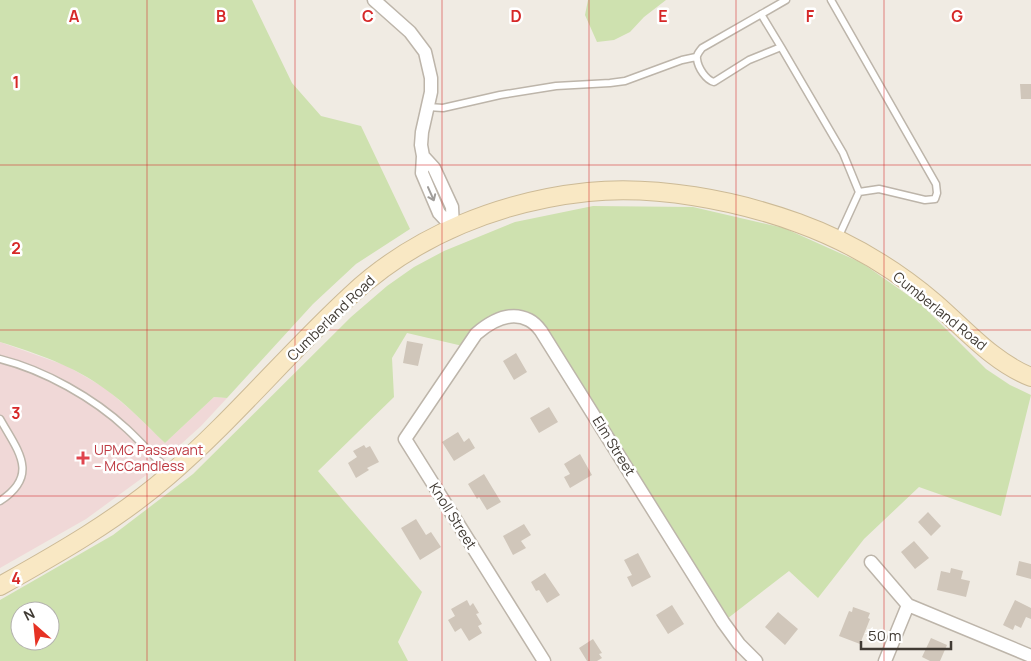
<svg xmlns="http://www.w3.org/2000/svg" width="1031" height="661" viewBox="0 0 1031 661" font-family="Manrope,sans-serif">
	<rect width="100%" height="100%" fill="#f0ebe3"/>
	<!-- medical -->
	<path fill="#f0d8d7" d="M0,342L67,366L105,388L133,412L165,443L214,397L227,398L201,426L149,473L86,519L0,568Z"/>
	<!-- green -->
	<path fill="#cee1af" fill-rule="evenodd" d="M0,0H252L292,83L321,116L361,126L410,229L356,264L313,304L227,398L214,397L165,443C146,425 127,404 105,389C74,366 36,353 0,342Z
		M588,0H666L644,17L630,32L614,40L597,42L585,15Z
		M593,206L693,207L784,228L862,263L922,305L986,369L1010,385L1031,395L1001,516L919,487L864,539L818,598L789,571L723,622L541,331L506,317L467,347L407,333L392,358L394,397L318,471L422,592L398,642L408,661H0V600L113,535L193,474L351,317L387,286L414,267L444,251L515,222ZM20,611H50V641H20Z"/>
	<!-- building -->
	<path fill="#d0c6ba" d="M1020,84H1031V99H1021Z
		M407,341L423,344L418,366L403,363Z
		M516,353L527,372L514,380L503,361Z
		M549,407L558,422L539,433L530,418Z
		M458,432L464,442L469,438L475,448L454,461L442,442Z
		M364,445L366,448L370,446L379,462L367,468L369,470L356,478L348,463L357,457L353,451Z
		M580,454L592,475L570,488L564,477L570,474L564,464Z
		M484,474L501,502L487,510L479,497L477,499L468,484Z
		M928,512L941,526L931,536L918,522Z
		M416,519L426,535L431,532L441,547L420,560L401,528Z
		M524,524L531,535L521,541L526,548L513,555L503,536Z
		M914,541L929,558L915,569L901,552Z
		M638,553L651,577L632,587L627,577L632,575L624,560Z
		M1019,561L1031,564V579L1016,575Z
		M951,568L963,571L961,579L970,581L966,597L937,590L941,571L950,573Z
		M545,573L560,595L547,603L539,590L536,591L531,582Z
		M467,600L470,606L473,603L479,613L476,614L482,624L478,626L482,633L469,641L461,628L455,632L448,620L455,616L451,609Z
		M1015,600L1031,608V619L1026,617L1021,628L1015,625L1013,630L1003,625Z
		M672,605L684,624L668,634L656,615Z
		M853,607L870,613L868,618L870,619L860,644L839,636L849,611L852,612Z
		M778,612L798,629L785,645L765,627Z
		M931,638L947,645L940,661H930L922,657Z
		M593,639L602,653L599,654L602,658L597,661H587L579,648Z"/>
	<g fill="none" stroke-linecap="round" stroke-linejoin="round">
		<defs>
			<path id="lane" d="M786,0L702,48C699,52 696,55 697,59C698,68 706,80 714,82L749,60L781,47L843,153L859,192L838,238
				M831,0L936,184L937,193L935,199L925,200L879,189L859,192
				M761,14L781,47
				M428,107L443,108L500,95L556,86L610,83L625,81L682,60L696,57
				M0,359C44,370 94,398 127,429C142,443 156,459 171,473
				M0,419C18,451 40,475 0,501"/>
			<path id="street" d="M374,0L410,32L425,52L431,78V92L422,132L421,145L423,156L422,173L439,213L453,228
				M423,156L434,168L452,207L453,228
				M871,562L908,605L1031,656
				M544,661L405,439L476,334C490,322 510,310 529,320C533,322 538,327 541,331L723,622L739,644L756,661
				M885,661L908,605"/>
			<path id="secondary" d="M0,586C59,553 117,520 168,476C233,420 288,353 351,295C415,235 502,201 588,192C655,185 735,200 798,223C848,241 895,269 935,303C965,329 993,362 1031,377"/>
		</defs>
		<!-- lane casing -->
		<use href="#lane" stroke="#bdb5aa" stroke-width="9"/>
		<!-- street casing -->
		<use href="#street" stroke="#bdb5aa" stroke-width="15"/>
		<!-- secondary casing -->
		<use href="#secondary" stroke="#ccba96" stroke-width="20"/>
		<!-- lane -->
		<use href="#lane" stroke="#fff" stroke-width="6"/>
		<!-- street -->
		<use href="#street" stroke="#fff" stroke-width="12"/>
		<!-- secondary -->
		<use href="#secondary" stroke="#f9e8c4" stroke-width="18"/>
	</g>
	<!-- one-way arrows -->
	<defs><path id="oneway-shaft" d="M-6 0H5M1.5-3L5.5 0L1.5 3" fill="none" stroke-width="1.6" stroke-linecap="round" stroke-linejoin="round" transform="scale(1.25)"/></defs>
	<use stroke="#a09d9a" href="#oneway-shaft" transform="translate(431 194) rotate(66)"/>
	<!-- grid -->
	<path fill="none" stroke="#d62828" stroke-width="1" stroke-opacity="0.55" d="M147,0V661M295,0V661M442,0V661M589,0V661M736,0V661M884,0V661M0,165H1031M0,330H1031M0,496H1031"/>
	<!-- markers -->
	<path fill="#e0444e" stroke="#fff" stroke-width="2" d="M80.5 450.5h5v5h5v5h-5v5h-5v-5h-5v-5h5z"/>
	<g text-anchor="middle" stroke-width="5" stroke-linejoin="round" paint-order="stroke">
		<!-- street labels -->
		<g font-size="14" fill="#413b34" stroke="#fff">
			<text transform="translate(940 311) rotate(39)" y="5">Cumberland Road</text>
			<text transform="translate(331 318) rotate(-44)" y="5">Cumberland Road</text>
			<text transform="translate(614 446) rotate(58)" y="5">Elm Street</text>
			<text transform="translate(453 516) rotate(58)" y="5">Knoll Street</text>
		</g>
		<!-- health labels -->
		<g font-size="14" fill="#be3a42" stroke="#fff" text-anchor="start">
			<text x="94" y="455">UPMC Passavant<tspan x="94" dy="16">– McCandless</tspan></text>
		</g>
	</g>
	<g font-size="16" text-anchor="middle" font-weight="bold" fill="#d62828" stroke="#fff" stroke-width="5" stroke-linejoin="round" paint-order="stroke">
		<text x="74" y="22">A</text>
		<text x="221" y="22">B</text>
		<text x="368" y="22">C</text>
		<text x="516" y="22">D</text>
		<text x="663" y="22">E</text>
		<text x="810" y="22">F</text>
		<text x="957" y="22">G</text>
		<text x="16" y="88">1</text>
		<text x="16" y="254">2</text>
		<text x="16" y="419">3</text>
		<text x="16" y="584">4</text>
	</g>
	<!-- north arrow -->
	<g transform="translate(35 626) rotate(333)"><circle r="24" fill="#ffffff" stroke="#b3b1ae"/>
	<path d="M0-4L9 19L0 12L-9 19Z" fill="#e63224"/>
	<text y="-8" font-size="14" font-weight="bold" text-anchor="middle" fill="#413b34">N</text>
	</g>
	<!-- scale -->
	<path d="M861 641v8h90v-8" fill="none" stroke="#413b34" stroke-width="2.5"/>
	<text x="868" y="641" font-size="15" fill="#413b34" stroke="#ffffff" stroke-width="4" paint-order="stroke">50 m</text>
</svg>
